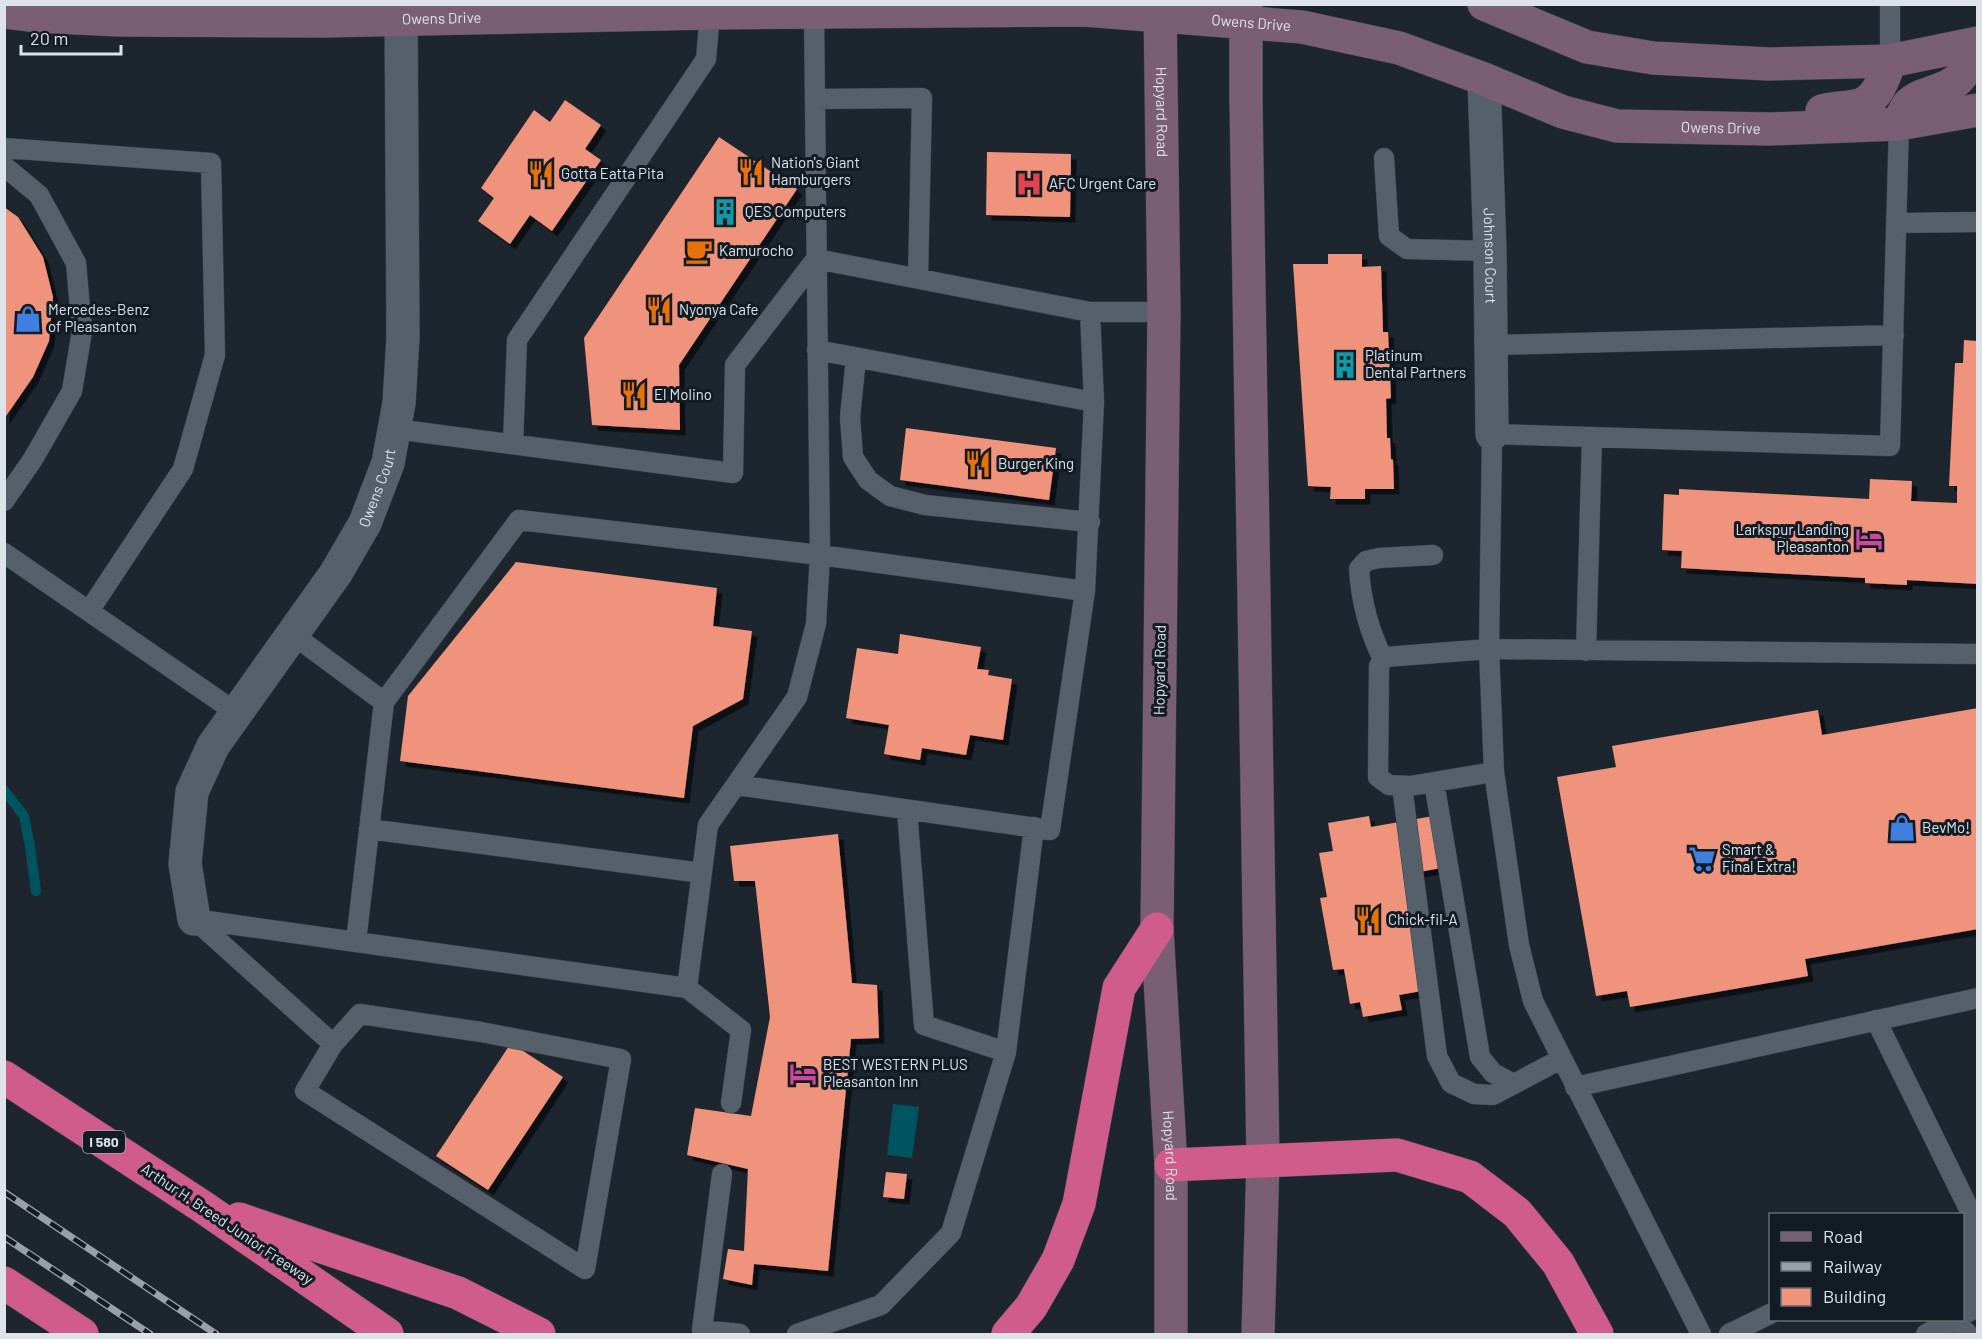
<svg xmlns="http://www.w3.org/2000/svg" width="1982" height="1339" viewBox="0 0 1982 1339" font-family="Barlow,sans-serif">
	<defs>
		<filter id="shadow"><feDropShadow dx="5.5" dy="5.5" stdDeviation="0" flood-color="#0009"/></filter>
	</defs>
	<rect width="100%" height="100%" fill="#1d262f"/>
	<!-- water -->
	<path fill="#00545f" d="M893,1104L919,1107L912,1158L887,1155Z"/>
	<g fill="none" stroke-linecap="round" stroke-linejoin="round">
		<!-- stream -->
		<path stroke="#00545f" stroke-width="10" d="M4,790L24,816L30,847L36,891"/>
	</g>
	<!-- building -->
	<path fill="#f0937b" filter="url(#shadow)" d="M565,100L601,125L585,149L601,160L552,231L530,215L510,244L478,221L494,198L481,188L534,110L550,122Z
		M719,137L797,189L679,365L680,430L592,425L584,338Z
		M987,152L1071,154L1070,217L986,215Z
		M4,207L18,217L43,257L53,297L49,341L33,377L4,419Z
		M1328,254H1362V267L1381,266L1383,332H1388L1391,398L1386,399L1387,438H1390L1391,459L1393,460L1394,489H1365V499H1330L1331,487L1308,486L1293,264H1328Z
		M1964,340L1978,341V584L1907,580V585L1865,583V578L1681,568L1682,551L1662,550L1664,494L1679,495V489L1869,499L1870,479L1912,481L1911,501L1957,503V486H1949L1955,363H1963Z
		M906,428L1056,448L1049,500L900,480Z
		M516,562L717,588L713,626L752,631L743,699L693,726L684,798L400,761L408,696Z
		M900,634L981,647L977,669L989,670L988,675L1012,679L1003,740L970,735L966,755L922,748L920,760L884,754L889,725L846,718L857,648L898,654Z
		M1978,708V929L1805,959L1808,976L1630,1007L1627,991L1596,996L1557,777L1616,767L1612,746L1818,710L1822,735Z
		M1369,816L1371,827L1433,816L1441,868L1403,875L1416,943L1427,990L1399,995L1402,1010L1363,1017L1360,1002L1350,1004L1344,969L1333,970L1320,898L1327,897L1319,853L1333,851L1328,823Z
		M838,834L852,983L877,985L879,1038L851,1039L828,1271L754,1264L752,1285L723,1279L728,1249L744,1251L748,1169L687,1155L695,1108L751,1116L770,1017L755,881H734L730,846Z
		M511,1043L563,1077L488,1190L436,1156Z
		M886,1172L907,1174L904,1199L883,1197Z"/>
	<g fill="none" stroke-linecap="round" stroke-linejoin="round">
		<defs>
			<path id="lane" d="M1890,61V4
				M815,99L922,98L918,278
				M4,148L211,163L215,355L183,469L89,611
				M1384,158L1389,236L1407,249L1490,251
				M4,166L39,195L76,263L82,331L72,391L33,459L4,501
				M1896,223L1978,222
				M1491,345L1894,335
				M817,350L1094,402
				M856,358L850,417L853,457L868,480L890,496L925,505L1090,522
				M395,429L733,473L735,365L816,259L1090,312H1164
				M513,444L517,340L706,59L710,13
				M4,553L237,713
				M292,634L384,702L519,520L820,555L1085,591
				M1586,651L1592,437
				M1383,659C1369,631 1361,600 1359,569L1366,561L1379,558L1433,555
				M1494,772L1410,786L1389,785L1378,777L1379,666L1385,657L1489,649L1492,434L1890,446L1899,124
				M1434,782L1480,1057L1493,1073L1514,1084L1561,1059
				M737,785L1050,830L1085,591L1094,402L1090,312
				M1402,786L1437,1056L1451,1083L1474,1094L1493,1095L1514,1084
				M907,810L924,1025L1006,1052
				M369,829L702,873
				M194,919L333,1044L360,1014L481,1032L621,1059L585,1269L305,1091L333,1044
				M194,919L356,942L384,702
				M356,942L687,988L741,1030L731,1103
				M687,988L708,825L797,697L816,624L820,555L814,12
				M1876,1020L1971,1213L1974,1309L1962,1315
				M1575,1087L1978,998
				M722,1174L702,1330L740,1334
				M1955,1320L1968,1334
				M797,1334L881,1305L951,1233L1006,1052L1034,827
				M1701,1334L1533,1001L1519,945L1494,772L1489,649L1978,654
				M1729,1334L1770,1314
				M1926,1334L1955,1320"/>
			<g id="street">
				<path id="s1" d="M1484,79L1490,251L1492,434"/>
				<path id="s2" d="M194,919L185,864L192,792L213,746L336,573L365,523L388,463L399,403L403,337L401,4"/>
			</g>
			<g id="secondary">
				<path id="s3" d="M1160,4L1164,312L1157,929L1171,1165V1334"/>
				<path d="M1246,4V101L1263,1161L1258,1334"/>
				<path d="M1484,4L1587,47L1653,58L1769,64L1890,61L1978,43"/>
				<path id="s4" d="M4,12L36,16L118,20L324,21L710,13L1084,10L1302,27L1399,48L1484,79L1563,112L1617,126L1769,129L1899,124L1978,110"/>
				<path d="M1822,111C1833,108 1845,108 1856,106C1877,102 1884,78 1890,61"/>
				<path d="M1899,124C1902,118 1904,109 1909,104C1915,98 1923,95 1930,93C1960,83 1967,77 1969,45"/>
			</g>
			<path id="highway" d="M4,1077L203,1207L387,1334
				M1171,1165L1397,1155L1470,1177L1517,1213L1558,1263L1597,1334
				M239,1219L458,1293L539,1334
				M4,1283L82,1334
				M1008,1334L1031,1307L1058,1260L1079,1204L1119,988L1157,929"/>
		</defs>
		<!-- lane casing -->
		<use href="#lane" stroke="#3a4249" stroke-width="21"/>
		<!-- street casing -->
		<use href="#street" stroke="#3a4249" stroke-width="34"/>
		<!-- secondary casing -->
		<use href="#secondary" stroke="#3a4249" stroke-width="34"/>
		<!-- highway casing -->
		<use href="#highway" stroke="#3a4249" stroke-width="34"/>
		<!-- lane -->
		<use href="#lane" stroke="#56606b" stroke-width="20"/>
		<!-- street -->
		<use href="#street" stroke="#56606b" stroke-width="33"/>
		<!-- secondary -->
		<use href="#secondary" stroke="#7a5f74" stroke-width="33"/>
		<!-- highway -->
		<use href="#highway" stroke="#cf5c89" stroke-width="33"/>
		<defs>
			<path id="rail" d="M4,1192L216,1334
				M4,1237L150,1334"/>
		</defs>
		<!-- rail casing -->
		<use href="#rail" stroke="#99a0a7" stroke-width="7"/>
		<!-- rail -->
		<use href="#rail" stroke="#131c25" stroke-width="4.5" stroke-dasharray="14" stroke-linecap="butt"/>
	</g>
	<!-- icons -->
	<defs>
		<symbol id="restaurant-bare" viewBox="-9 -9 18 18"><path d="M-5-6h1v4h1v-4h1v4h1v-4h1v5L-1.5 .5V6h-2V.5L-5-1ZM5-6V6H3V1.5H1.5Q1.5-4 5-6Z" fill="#e8710a" stroke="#131c25" stroke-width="2.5" paint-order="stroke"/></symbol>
		<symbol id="hospital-bare" viewBox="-9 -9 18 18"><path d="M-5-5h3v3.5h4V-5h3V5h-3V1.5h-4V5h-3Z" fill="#e0444e" stroke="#131c25" stroke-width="2.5" paint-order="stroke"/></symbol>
		<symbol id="building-bare" viewBox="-9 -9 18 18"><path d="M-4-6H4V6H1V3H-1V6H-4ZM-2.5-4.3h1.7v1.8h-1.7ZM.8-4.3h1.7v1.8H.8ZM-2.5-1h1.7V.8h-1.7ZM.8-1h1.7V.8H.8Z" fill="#0f9aa8" stroke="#131c25" stroke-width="2.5" paint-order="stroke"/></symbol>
		<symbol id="cafe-bare" viewBox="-9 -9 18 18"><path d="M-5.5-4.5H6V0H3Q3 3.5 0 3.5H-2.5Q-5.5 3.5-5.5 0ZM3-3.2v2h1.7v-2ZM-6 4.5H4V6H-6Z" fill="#e8710a" stroke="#131c25" stroke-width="2.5" paint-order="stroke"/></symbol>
		<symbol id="shop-bare" viewBox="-9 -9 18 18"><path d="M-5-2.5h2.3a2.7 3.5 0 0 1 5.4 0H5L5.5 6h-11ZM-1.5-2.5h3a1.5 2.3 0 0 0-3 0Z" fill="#3f7fe0" stroke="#131c25" stroke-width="2.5" paint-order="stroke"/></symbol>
		<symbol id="hotel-bare" viewBox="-9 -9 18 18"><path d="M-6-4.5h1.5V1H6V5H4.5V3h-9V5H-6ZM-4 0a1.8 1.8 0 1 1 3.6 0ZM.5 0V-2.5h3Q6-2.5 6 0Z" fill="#d1479c" stroke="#131c25" stroke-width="2.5" paint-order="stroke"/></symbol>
		<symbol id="supermarket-bare" viewBox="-9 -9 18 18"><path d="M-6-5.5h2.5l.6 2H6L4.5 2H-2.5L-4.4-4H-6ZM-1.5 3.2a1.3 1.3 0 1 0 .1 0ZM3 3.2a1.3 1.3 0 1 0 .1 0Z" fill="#3f7fe0" stroke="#131c25" stroke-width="2.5" paint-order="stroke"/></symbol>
	</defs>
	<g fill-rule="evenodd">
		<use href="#restaurant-bare" x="732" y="153" width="38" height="38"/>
		<use href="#restaurant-bare" x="522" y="155" width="38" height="38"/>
		<use href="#hospital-bare" x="1010" y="165" width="38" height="38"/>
		<use href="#building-bare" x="706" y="193" width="38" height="38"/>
		<use href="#cafe-bare" x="680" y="232" width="38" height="38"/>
		<use href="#restaurant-bare" x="640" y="291" width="38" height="38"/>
		<use href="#shop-bare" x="9" y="300" width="38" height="38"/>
		<use href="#building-bare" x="1326" y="346" width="38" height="38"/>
		<use href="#restaurant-bare" x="615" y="376" width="38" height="38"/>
		<use href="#restaurant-bare" x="959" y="445" width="38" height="38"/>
		<use href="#hotel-bare" x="1850" y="520" width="38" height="38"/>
		<use href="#shop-bare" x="1883" y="809" width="38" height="38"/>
		<use href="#supermarket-bare" x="1683" y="840" width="38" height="38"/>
		<use href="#restaurant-bare" x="1349" y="901" width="38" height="38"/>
		<use href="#hotel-bare" x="784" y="1055" width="38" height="38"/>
	</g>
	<g text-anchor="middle" stroke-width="6" stroke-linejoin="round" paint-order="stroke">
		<!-- shield labels -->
		<rect fill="#131c25" stroke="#a0a7ae" stroke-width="1.5" x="83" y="1131" width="42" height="22" rx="4.5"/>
		<g font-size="14" font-weight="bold" fill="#dde3e9">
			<text x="104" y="1147">I 580</text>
		</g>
		<!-- street labels -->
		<g font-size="15" fill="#dde3e9" stroke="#131c25">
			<text dy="5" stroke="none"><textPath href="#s4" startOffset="438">Owens Drive</textPath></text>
			<text dy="5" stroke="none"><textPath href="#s4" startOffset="1248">Owens Drive</textPath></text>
			<text dy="5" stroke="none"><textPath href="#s3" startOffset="108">Hopyard Road</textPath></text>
			<text dy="5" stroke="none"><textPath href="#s4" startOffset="1734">Owens Drive</textPath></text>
			<text dy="5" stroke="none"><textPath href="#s1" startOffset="177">Johnson Court</textPath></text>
			<text dy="5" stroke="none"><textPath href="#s2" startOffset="486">Owens Court</textPath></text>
			<text transform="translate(1160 670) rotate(-89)" y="5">Hopyard Road</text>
			<text dy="5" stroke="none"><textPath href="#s3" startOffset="1152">Hopyard Road</textPath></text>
			<text transform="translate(227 1224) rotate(34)" y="5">Arthur H. Breed Junior Freeway</text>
		</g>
		<!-- poi labels -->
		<g font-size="15" fill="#dde3e9" stroke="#131c25" text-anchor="start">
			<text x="771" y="168">Nation's Giant<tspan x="771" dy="17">Hamburgers</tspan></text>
			<text x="561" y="179">Gotta Eatta Pita</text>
			<text x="1049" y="189">AFC Urgent Care</text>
			<text x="745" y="217">QES Computers</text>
			<text x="719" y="256">Kamurocho</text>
			<text x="48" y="315">Mercedes-Benz<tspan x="48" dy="17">of Pleasanton</tspan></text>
			<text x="679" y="315">Nyonya Cafe</text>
			<text x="1365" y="361">Platinum<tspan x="1365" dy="17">Dental Partners</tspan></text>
			<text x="654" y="400">El Molino</text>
			<text x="998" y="469">Burger King</text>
			<text x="1849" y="535" text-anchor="end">Larkspur Landing<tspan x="1849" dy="17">Pleasanton</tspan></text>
			<text x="1922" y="833">BevMo!</text>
			<text x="1722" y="855">Smart &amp;<tspan x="1722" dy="17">Final Extra!</tspan></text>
			<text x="1388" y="925">Chick-fil-A</text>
			<text x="823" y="1070">BEST WESTERN PLUS<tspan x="823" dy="17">Pleasanton Inn</tspan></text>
		</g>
	</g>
	<!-- border -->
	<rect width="1982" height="1339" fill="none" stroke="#dde3e9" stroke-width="12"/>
	<!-- legend -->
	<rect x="1769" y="1213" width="195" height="108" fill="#131c25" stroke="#646c73" stroke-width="1.5"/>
	<rect x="1781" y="1232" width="30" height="9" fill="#7a5f74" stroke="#646c73" stroke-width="1.5"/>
	<text x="1823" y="1243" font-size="18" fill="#dde3e9">Road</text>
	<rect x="1781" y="1262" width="30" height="9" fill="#99a0a7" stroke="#646c73" stroke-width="1.5"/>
	<text x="1823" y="1273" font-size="18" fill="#dde3e9">Railway</text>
	<rect x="1781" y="1288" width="30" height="18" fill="#f0937b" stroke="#646c73" stroke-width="1.5"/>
	<text x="1823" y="1303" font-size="18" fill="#dde3e9">Building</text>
	<!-- scale -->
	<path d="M21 45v9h100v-9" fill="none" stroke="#dde3e9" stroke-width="3"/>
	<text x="30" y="45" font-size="18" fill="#dde3e9" stroke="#131c25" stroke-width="4.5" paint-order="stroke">20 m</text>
</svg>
